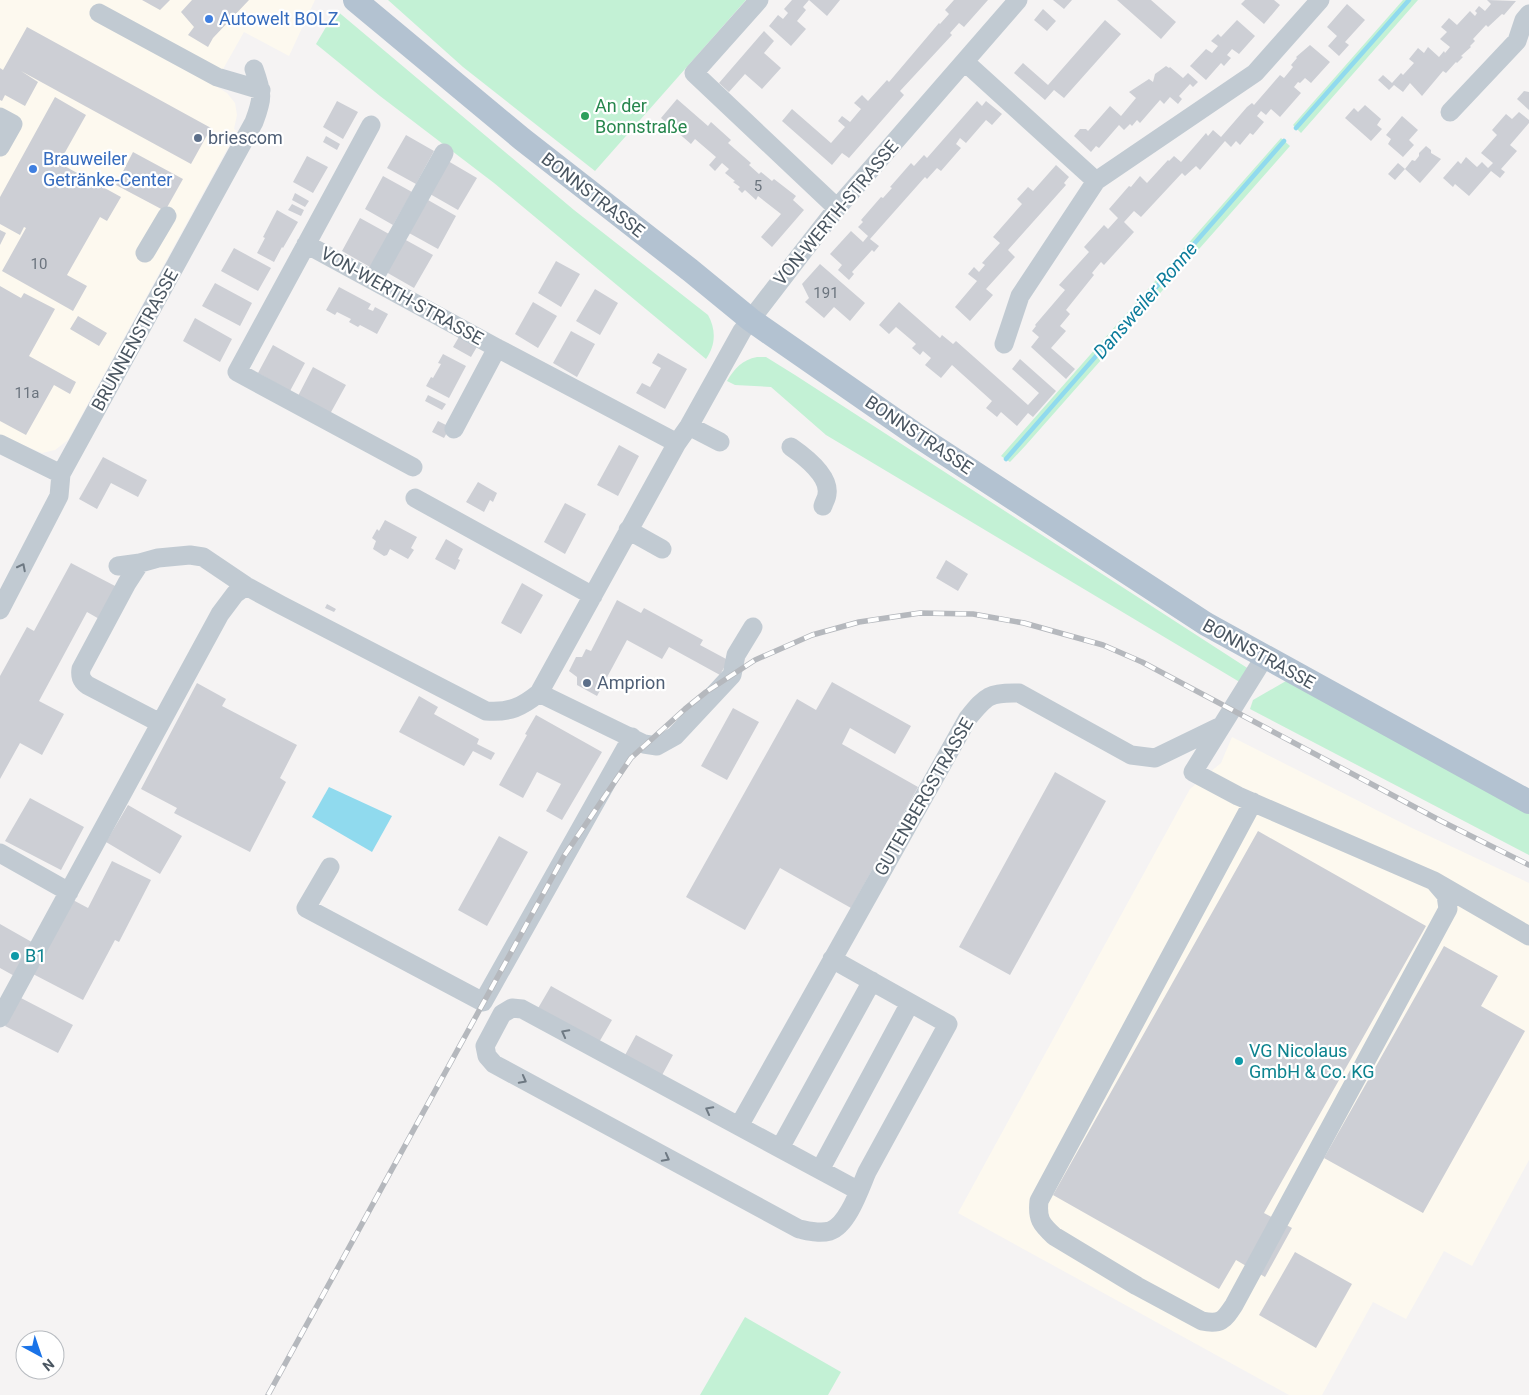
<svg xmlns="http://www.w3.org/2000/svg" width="1529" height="1395" viewBox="0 0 1529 1395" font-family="Roboto,sans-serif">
	<rect width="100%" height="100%" fill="#f5f3f3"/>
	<!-- commercial -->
	<path fill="#fdf9ef" d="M0,0H315L289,56L244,32L214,85L227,93L235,103L237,115L234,129L237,131L68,440L55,450L42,453L0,435Z
		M1232,737L1412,828L1529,883V1160L1472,1266L1444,1251L1406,1319L1373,1302L1322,1395H1289L958,1213L1190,789L1221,763Z"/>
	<!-- green -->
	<path fill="#c3f1d5" d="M388,0H746L595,171L463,67Z
		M1403,0H1418L1301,133L1293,125Z
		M336,10L574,210L708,315C716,329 716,345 706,359L494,183L380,96L316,44Z
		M1281,138L1290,146L1026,445L1010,462L1001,456Z
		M757,357H766L795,375L1255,673L1248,687L826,435L771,387L735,385L727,381C735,368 742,360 757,357Z
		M1286,681L1529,813V855L1250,709L1253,700Z
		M745,1317L841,1372L828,1395H700Z"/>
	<!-- water -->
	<path fill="#90daee" d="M329,787L392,816L372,852L312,817Z"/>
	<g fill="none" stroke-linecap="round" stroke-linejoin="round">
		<!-- stream -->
		<path stroke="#90daee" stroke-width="4.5" d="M1296,128L1409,0
			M1006,459L1284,141"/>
	</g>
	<!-- building -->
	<path fill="#cdcfd5" d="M142,0H170L160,10Z
		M192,0H249L213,38L208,47L188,35L194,27L181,12Z
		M792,0H840L827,16L809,0L803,7L806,10L797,21L806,29L791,46L769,26L778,15L783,19L788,13L784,9Z
		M954,0H988L964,27L959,23L950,33L952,35L900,91L904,95L849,158L842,153L832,165L782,121L792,109L831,143L845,127L838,121L842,116L850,122L861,109L854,103L862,95L868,101L887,80L889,82L939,23L940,24L949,14L945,10Z
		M1053,0H1072L1064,9Z
		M1117,0H1151L1176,22L1161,39Z
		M1245,0H1274L1280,5L1264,24L1241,4Z
		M1487,0L1516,1L1504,15L1502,14L1488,27L1486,25L1473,39L1475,41L1470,46L1471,47L1461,56L1463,57L1457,63L1456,62L1446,73L1443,71L1422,96L1410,83L1403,92L1394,85L1389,90L1378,80L1383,75L1392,83L1401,73L1403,75L1414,63L1409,59L1418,48L1424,53L1428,47L1439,57L1444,51L1445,53L1450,47L1440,39L1447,32L1441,27L1449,18L1457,25L1470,11L1475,16L1477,13L1475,11L1479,6L1485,11L1491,4Z
		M1347,4L1365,20L1345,42L1349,45L1339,56L1328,46L1337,36L1327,27Z
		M1043,9L1056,21L1047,31L1034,20Z
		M1105,20L1121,34L1064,98L1054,90L1045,100L1014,73L1023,63L1048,85Z
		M1237,20L1255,36L1239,54L1232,49L1227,55L1231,58L1224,66L1221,63L1206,80L1190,66L1206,49L1212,53L1218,46L1211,41L1218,34L1221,37Z
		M27,27L211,128L191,164L21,71L38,82L25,106L5,95L2,101L0,100V68L3,70Z
		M764,31L774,41L764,53L781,68L762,89L745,74L729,92L719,83Z
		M1310,45L1330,62L1311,83L1305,78L1300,83L1298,82L1294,87L1301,93L1280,117L1271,109L1266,115L1261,111L1257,116L1264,122L1253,135L1250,133L1240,145L1236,141L1231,147L1225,141L1200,170L1196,166L1185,176L1182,173L1141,217L1134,211L1124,222L1134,232L1104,265L1101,262L1092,273L1094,275L1066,310L1070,314L1060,326L1066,331L1051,348L1075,369L1066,379L1031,347L1039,337L1032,331L1036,326L1035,325L1065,290L1059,285L1089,252L1084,247L1104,225L1108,229L1118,218L1109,209L1129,186L1131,187L1140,176L1147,183L1168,160L1169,161L1174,156L1181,162L1206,133L1208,136L1213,130L1221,137L1247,107L1252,103L1254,105L1280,75L1284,78L1293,67L1291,65L1297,58L1296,57Z
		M1166,66L1169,68L1170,67L1183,78L1188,73L1198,82L1193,87L1190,84L1179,96L1182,99L1178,104L1170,97L1164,104L1160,100L1140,123L1137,120L1132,126L1130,124L1124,130L1119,125L1099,148L1096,146L1091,152L1074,136L1080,129H1086L1088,131L1110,106L1121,116L1136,98L1129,92L1149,79L1153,82L1155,74Z
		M1524,91L1529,92V110L1517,99Z
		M55,97L86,115L59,163L121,197L107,221L100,217L67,275L87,286L73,311L2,271L26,228L24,227L20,235L0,224V197Z
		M677,99L708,126L711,122L731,140L728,143L751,163L749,165L759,174L761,172L772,181L774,179L796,196L793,200L804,210L772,247L761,237L781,214L758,196L756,200L745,190L742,193L738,189L740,187L733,182L735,181L725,173L729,169L722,163L715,171L709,165L716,157L695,139L691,144L661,118Z
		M337,101L358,112L343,139L323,127Z
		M977,101L982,106L986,101L1002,114L992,125L986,120L966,143L960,138L956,144L961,148L941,171L937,168L927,179L925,177L870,239L879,246L874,252L872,250L852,272L854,274L849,280L838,270L842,265L830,254L851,231L863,242L868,236L858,227L863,222L861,220L881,197L883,198L892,188L890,187L911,163L914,166L924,155L927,158Z
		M1365,105L1381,119L1377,125L1382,129L1371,141L1345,118L1354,108L1358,112Z
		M1519,112L1529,120V123L1510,145L1517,151L1501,169L1505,172L1500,178L1491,171L1469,196L1455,184L1453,187L1443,178L1458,161L1461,164L1466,157L1477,167L1482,162L1488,168L1493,163L1481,153L1497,135L1492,130L1506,114L1512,119Z
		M1402,116L1418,130L1409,140L1414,145L1403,157L1388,144L1391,139L1386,135Z
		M406,135L434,151L416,184L387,168Z
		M326,136L340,144L337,150L323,142Z
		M1426,146L1431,150V153L1441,159L1420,183L1405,169L1395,180L1388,174L1398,163L1405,169L1412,160L1415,161L1419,156V153Z
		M133,152L183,179L165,211L116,185Z
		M307,156L328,167L313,193L293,182Z
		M448,161L477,178L458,210L430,194Z
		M1056,165L1069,177L1064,183L1066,185L1008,250L1015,257L986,289L993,295L970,321L955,307L977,281L968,274L974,267L979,272L985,265L982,263L1000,243L993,237L1022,204L1017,199L1028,187L1033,191Z
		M383,176L412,192L393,225L365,209Z
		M295,193L309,201L305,207L292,200Z
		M428,200L456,216L438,249L409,233Z
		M292,204L304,210L301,216L288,210Z
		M277,210L298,222L283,248L282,247L274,262L257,253L265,238L263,237Z
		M360,218L389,234L370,267L342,251Z
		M0,230L6,233L0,245Z
		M404,239L433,255L414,288L386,272Z
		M234,248L271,268L258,291L221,271Z
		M556,261L580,274L561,307L538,293Z
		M820,264L865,303L850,321L834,307L824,318L805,302L809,298L802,284Z
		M215,283L252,303L240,326L202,306Z
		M0,286L21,298L24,293L55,309L29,356L76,382L70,394L54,385L26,435L0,421Z
		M339,287L371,304L368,309L373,311L375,307L388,314L377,334L360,325L358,327L349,322L351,319L337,312L335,315L326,310Z
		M595,289L618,303L600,335L576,321Z
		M533,302L557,316L538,348L515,334Z
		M899,302L940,338L942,335L953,344L956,341L1028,405L1039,393L1012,369L1020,359L1056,391L1033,417L1028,413L1017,426L1001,412L997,417L986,408L992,401L952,365L941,378L925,365L931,358L923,351L920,355L912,348L916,344L896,327L889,334L879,325Z
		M78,316L107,333L99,346L70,329Z
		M195,318L232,339L220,362L183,341Z
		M571,331L595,344L577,377L553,363Z
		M460,335L478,345L471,357L453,347Z
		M273,345L305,363L290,391L258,373Z
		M658,353L687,369L665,409L636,393L642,383L650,387L661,368L652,363Z
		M443,354L466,366L449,398L426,386L431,377L433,378L441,364L438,363Z
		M313,367L346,385L330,414L298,396Z
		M428,395L446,404L442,410L425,401Z
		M438,421L450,427L444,438L432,432Z
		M619,445L639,456L618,496L597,485Z
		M103,457L147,480L138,497L111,483L97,509L79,499Z
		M478,482L497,493L493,502L490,500L484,512L466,502Z
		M565,503L586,514L565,554L544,542Z
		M385,520L417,537L411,548L414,550L408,559L390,549L387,555L384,556L373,549L376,541L372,538L377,529L379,531Z
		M446,539L463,549L458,559L460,560L455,570L435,559Z
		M946,560L968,574L958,591L936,578Z
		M71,563L117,587L101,620L87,612L39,701L64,714L42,755L20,743L0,779V676L27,627L34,631Z
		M522,583L543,595L521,634L501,623Z
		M617,600L641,613L644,608L703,640L700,645L728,660L720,675L669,647L662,659L627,640L597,696L577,685V677L569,671L576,657H582L586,649L591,651Z
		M327,604L336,609L334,612L325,608Z
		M832,682L911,726L895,754L850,728L842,744L918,787L851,908L780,868L745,930L686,897L797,699L816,710Z
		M197,683L226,699L222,706L297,745L280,778L286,782L250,852L174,813L177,808L141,789Z
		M419,696L438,707L434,714L479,739L477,744L495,753L491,760L473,751L464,766L399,732Z
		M733,708L759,722L727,780L701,766Z
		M536,715L602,752L562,820L546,811L561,784L537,772L523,798L499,785L527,735L525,734Z
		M1055,772L1106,801L1010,975L959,947Z
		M30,798L84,827L61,870L5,841Z
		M128,805L182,836L160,874L106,842Z
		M1258,831L1426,926L1264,1213L1292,1228L1265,1277L1236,1260L1219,1289L1053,1195Z
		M499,836L528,852L487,926L458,910Z
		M112,861L151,880L119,942L115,940L83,1000L33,974L73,900L88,908Z
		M0,924L37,945L18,978L0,968Z
		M1444,946L1498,976L1481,1006L1525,1031L1423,1213L1324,1158Z
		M551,986L612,1020L598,1044L537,1010Z
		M19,997L73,1025L58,1053L5,1026Z
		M636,1035L673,1055L661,1077L624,1057Z
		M1295,1252L1352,1284L1316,1348L1259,1315Z"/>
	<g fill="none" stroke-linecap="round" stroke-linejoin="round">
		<!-- minor -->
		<path stroke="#c1cad2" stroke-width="19" d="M759,0L694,73L837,208
			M99,13L217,77L261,90
			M965,62L1096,181
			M1450,112L1517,41L1524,20L1529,14
			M0,117L13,124L0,147
			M371,125L237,372L413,467
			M306,244L497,348L677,443
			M145,253L167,216
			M373,280L444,153
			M1004,344L1020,296L1096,181L1255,73L1320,0
			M689,426L720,442
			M454,429L497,348
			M0,444L61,474
			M791,447C804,456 830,476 827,494C827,498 824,502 823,506
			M415,498L593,596
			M628,530L662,549
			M118,566L140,563
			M0,610L59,496L61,474L254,122C263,98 263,94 254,69
			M1264,658L1193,772L1238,796L1434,881L1529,936
			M539,693L677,443L689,426L742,331L805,249L837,208L1018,0
			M160,723L87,685C81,680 80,676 81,669L127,583L140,563L158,558L190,555L203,557L246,586L281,605L486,711C509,713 522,707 539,693L644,744L657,746L675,736L732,675L736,655L753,627
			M1253,802L1039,1201C1037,1219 1041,1224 1054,1236L1137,1286L1202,1321C1221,1325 1224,1320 1234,1305L1448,909L1446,895L1434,881
			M0,853L69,892
			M330,867L306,908L483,1002L632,737
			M832,959L948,1024L867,1172C860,1188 848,1225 830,1231C819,1234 809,1231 799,1229L494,1064L487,1056L485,1046L502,1014L512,1008L522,1009L859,1191
			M0,1018L220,614L235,594L246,586
			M739,1126L968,718C986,696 989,692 1019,693L1131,755L1155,758L1221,726
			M780,1148L872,981
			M820,1170L910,1003"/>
		<!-- major -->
		<path stroke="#b3c2d1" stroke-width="24" d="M355,0L522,139L690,270L751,320L918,436L1206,624L1529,802"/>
		<defs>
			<path id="rail" d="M268,1395L564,856L631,758L685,709L706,692L755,660L812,635L859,622L920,613L973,614L1024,623L1103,645L1142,662L1441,821L1529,865"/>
		</defs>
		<!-- rail casing -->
		<use href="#rail" stroke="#b5b8bd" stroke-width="5.5"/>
		<!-- rail -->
		<use href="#rail" stroke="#fff" stroke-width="4" stroke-dasharray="11" stroke-linecap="butt"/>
	</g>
	<!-- one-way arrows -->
	<defs><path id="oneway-chevron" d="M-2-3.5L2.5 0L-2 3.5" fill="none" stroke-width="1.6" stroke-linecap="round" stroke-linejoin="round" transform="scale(1.25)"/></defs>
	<g stroke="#6e7983">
		<use href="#oneway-chevron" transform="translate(22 567) rotate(-63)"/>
		<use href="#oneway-chevron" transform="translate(565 1033) rotate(-152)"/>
		<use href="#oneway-chevron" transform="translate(523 1080) rotate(28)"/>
		<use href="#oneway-chevron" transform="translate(709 1110) rotate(-152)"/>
		<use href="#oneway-chevron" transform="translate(666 1158) rotate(28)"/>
	</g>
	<!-- markers -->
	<g fill="#3f7fe0" stroke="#fff" stroke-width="2">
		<circle cx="209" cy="19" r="5"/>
		<circle cx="33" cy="169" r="5"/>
	</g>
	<circle fill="#2e9e5b" stroke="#fff" stroke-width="2" cx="585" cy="116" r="5"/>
	<g fill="#5c6f8a" stroke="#fff" stroke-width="2">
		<circle cx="198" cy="138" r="5"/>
		<circle cx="587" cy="683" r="5"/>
	</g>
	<g fill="#0f9aa8" stroke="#fff" stroke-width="2">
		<circle cx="15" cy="956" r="5"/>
		<circle cx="1239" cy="1061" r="5"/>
	</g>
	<g text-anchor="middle" stroke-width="4.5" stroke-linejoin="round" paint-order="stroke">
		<!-- number labels -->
		<g font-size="15" fill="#6b747e">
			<text x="758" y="191">5</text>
			<text x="39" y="269">10</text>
			<text x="826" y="298">191</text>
			<text x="27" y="398">11a</text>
		</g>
		<!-- shop labels -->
		<g font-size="18" fill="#366cbe" stroke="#fff" text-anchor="start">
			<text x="219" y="25">Autowelt BOLZ</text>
			<text x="43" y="165">Brauweiler<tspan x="43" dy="21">Getränke-Center</tspan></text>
		</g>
		<!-- leisure labels -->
		<g font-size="18" fill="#27864d" stroke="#fff" text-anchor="start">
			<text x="595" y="112">An der<tspan x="595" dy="21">Bonnstraße</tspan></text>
		</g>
		<!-- service labels -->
		<g font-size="18" fill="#4e5e75" stroke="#fff" text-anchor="start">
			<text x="208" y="144">briescom</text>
			<text x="597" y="689">Amprion</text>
		</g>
		<!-- street labels -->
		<g font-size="18" fill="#4a5661" stroke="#fff">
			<text transform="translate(593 195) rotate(38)" y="6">BONNSTRASSE</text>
			<text transform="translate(836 213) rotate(-50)" y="6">VON-WERTH-STRASSE</text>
			<text transform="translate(402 296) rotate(29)" y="6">VON-WERTH-STRASSE</text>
			<text transform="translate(135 340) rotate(-61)" y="6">BRUNNENSTRASSE</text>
			<text transform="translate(919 435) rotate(34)" y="6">BONNSTRASSE</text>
			<text transform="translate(1259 654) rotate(29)" y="6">BONNSTRASSE</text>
			<text transform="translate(924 797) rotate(-60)" y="6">GUTENBERGSTRASSE</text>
		</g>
		<!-- culture labels -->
		<g font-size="18" fill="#0d838f" stroke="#fff" text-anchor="start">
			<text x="25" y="962">B1</text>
			<text x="1249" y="1057">VG Nicolaus<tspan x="1249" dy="21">GmbH &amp; Co. KG</tspan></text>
		</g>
		<!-- water labels -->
		<g font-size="19" font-style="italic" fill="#0c7c9b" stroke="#fff">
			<text transform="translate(1145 300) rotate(-49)" y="7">Dansweiler Ronne</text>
		</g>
	</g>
	<!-- north arrow -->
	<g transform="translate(40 1355) rotate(140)"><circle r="24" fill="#ffffff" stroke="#b7bbc0"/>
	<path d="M0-4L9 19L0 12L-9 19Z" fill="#1a73e8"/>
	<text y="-8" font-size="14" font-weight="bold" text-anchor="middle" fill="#4a5661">N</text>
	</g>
</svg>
